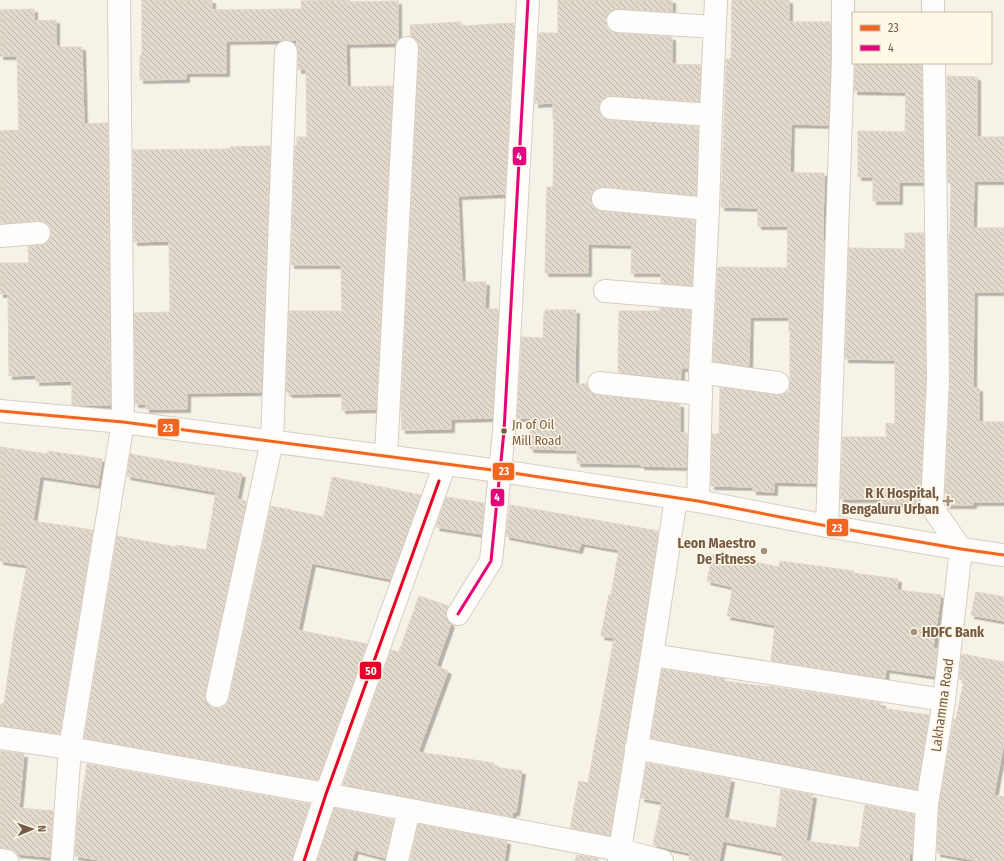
<svg xmlns="http://www.w3.org/2000/svg" width="1004" height="861" viewBox="0 0 1004 861" font-family="'Fira Sans Condensed',sans-serif">
	<defs>
		<pattern id="building-back-hatch" width="6" height="6" patternUnits="userSpaceOnUse"><rect width="6" height="6" fill="#e3dace"/><path d="M-1 5l2 2M0 0l6 6M5-1l2 2" fill="none" stroke="#bdb4a9"/></pattern>
		<filter id="shadow"><feDropShadow dx="3.5" dy="3.5" stdDeviation="0" flood-color="#0004"/></filter>
	</defs>
	<rect width="100%" height="100%" fill="#f7f2e7"/>
	<!-- building -->
	<path fill="url(#building-back-hatch)" stroke="#e0d5c9" filter="url(#shadow)" d="M142,0H212V10L302,9L301,1L350,0V2L398,1V39L396,43L346,44L347,87L393,86L376,409L342,410V393L289,394V392H286L289,311H342L341,265H291L295,146H297V137H307L306,69L298,70V52L297,46V40L226,41V73H186V79L140,80V56H142Z
		M558,0H672V12L619,9L613,10L607,14L606,21L607,26L611,31L617,33L672,37V64L701,65L699,102L611,96L605,97L601,101L599,108L600,114L604,118L610,120L698,127L696,195L604,187L597,188L593,191L591,198L592,205L596,209L601,211L695,220L692,285L661,283V273H631L632,245L588,244V273H545L547,187H553L554,119H553V103L535,104L539,33H558Z
		M732,0H789V22H830V58L828,125L791,124L790,173H824L823,240H824L816,483L774,482V492L753,491V487L711,486L712,434H719L720,387L777,395H782L786,392H789L790,384V331H789V317H750L749,366L713,361L718,267L787,268L788,226H758V208L721,207L726,65V59H731Z
		M34,9V21L56,20V45H57V47H82L84,124L108,123L110,405H72V381L36,382V375L9,376L8,294H0V263H29L28,246L40,245L46,243L50,239L51,232L49,226L45,222L38,221L0,223V131L19,130L17,56H0V10Z
		M461,22V26L514,23L505,194L458,196L462,282H486L485,309H498L492,418L451,419V429L402,430L401,409L419,49L418,42L414,38L411,37L410,25Z
		M855,63H922L923,182H899V201H873V177H858V131L905,132L906,92L854,91Z
		M947,76L977,77V137H1004V181H974L973,228H1004V292H974L973,388H979V422H1004V502H973V505H946L945,503L950,379L949,234H950L951,183H948Z
		M270,146L261,392L187,393V409H146V404H135L134,313L170,312L169,241L134,242L133,150L230,149V147Z
		M905,233H924L926,379L920,503H881V499H840L843,437H886V423L895,424V360L845,359L849,248L905,249Z
		M660,308L691,310L688,368H681V379L618,372L619,311H660Z
		M545,310H576L575,384H587L588,388L591,393L598,395L680,404V433H687L686,467L641,466V464L577,463V450L530,449V418H517L522,337L543,338L544,313H545Z
		M0,447L47,454L48,451L102,459L98,485L40,476L33,521L92,530L93,531L60,734L0,726V704H4L14,633L27,565L0,561Z
		M130,454L242,474L237,499L246,501L205,693V699L208,705L215,708H220L226,705L229,699L271,506L324,517L332,477L421,495L390,579L312,563L298,630L367,644L318,780L84,738L117,536L176,547L177,545L206,550L216,492L127,476Z
		M446,497L484,503L481,534L436,527Z
		M510,505L658,531L640,653L610,835L570,828L579,781L588,783L614,638L601,636L609,595H611L619,550L581,543L579,550L506,536Z
		M713,554L779,567L780,561L853,571V573L898,579L897,590L941,595L933,648L937,649L934,676L886,669L885,678L771,661L775,625L727,616L733,587L707,581Z
		M976,592L1004,597V621L971,615Z
		M419,596L448,606L446,614L447,620L451,624L436,666L448,671L418,752L494,763L493,767L522,771L516,812H513L512,817L343,784L391,650L399,652Z
		M962,654L1004,662V742L994,795L1004,797V861H979L937,853L939,805L954,719H956L964,680L959,679Z
		M662,669L725,679L724,681L768,687V686L882,703L881,708L929,715L917,789L651,738Z
		M0,751L24,754L19,808L53,811L50,857L17,854L14,851L9,849L0,848Z
		M647,763L731,779L724,818L776,828L781,789L813,795L806,841L859,848L865,805L914,814L912,853L910,852L909,861H782L783,853L723,841L719,861H700L689,859L690,853L653,845L662,802L641,798Z
		M87,764L310,804L292,857V861H105L75,856L78,814H79Z
		M334,808L394,820L385,858L355,850L352,861H317Z
		M418,824L507,841L504,861H410Z
		M577,855L599,859L598,861H575Z"/>
	<g fill="none" stroke-linecap="round" stroke-linejoin="round">
		<defs>
			<path id="street" d="M119,0L123,422
				M933,0V13
				M618,21L715,27
				M611,108L711,115
				M603,199L708,209
				M0,236L39,233
				M605,291L704,299
				M700,372L778,383
				M599,383L701,394
				M386,456L407,48
				M698,501L701,394L700,372L708,209L711,115L716,0
				M827,526L843,58V0
				M458,614L491,561L500,471
				M652,655L944,700
				M217,696L272,441L286,52
				M0,738L70,748L326,794L620,850L662,861
				M636,748L927,804
				M0,860L7,861
				M304,861L326,794L445,464
				M397,861L409,810
				M619,861L620,850L652,655L676,498
				M924,861L927,804L944,700L961,549L932,507L938,379L934,63"/>
			<path id="secondary" d="M0,411L123,422L500,471L698,501L827,526L961,549L1004,555
				M500,471L504,431L528,0
				M62,861L70,748L123,422"/>
		</defs>
		<!-- street casing -->
		<use href="#street" stroke="#d6cdc2" stroke-width="24"/>
		<!-- secondary casing -->
		<use href="#secondary" stroke="#d8cec3" stroke-width="24"/>
		<!-- street -->
		<use href="#street" stroke="#fefdfb" stroke-width="22"/>
		<!-- secondary -->
		<use href="#secondary" stroke="#fefdfb" stroke-width="22"/>
		<defs>
			<path id="bus-1" d="M0,411L123,422L500,471L698,501L827,526L961,549L1004,555"/>
			<path id="bus-2" d="M458,614L491,561L504,431L528,0"/>
			<path id="bus-3" d="M304,861L326,794L439,481"/>
		</defs>
		<!-- bus-1 casing -->
		<use href="#bus-1" stroke="#fff8e7" stroke-width="6"/>
		<!-- bus-2 casing -->
		<use href="#bus-2" stroke="#fff8e7" stroke-width="6"/>
		<!-- bus-3 casing -->
		<use href="#bus-3" stroke="#fff8e7" stroke-width="6"/>
		<!-- bus-1 -->
		<use href="#bus-1" stroke="#f26522" stroke-width="3"/>
		<!-- bus-2 -->
		<use href="#bus-2" stroke="#e5007d" stroke-width="3"/>
		<!-- bus-3 -->
		<use href="#bus-3" stroke="#e4002b" stroke-width="3"/>
	</g>
	<!-- markers -->
	<circle fill="#765b46" stroke="#fff8e7" stroke-width="1.5" cx="504" cy="431" r="3.5"/>
	<g fill="#a3907e" stroke="#fff8e7" stroke-width="1.5">
		<path d="M946 495h4v4h4v4h-4v4h-4v-4h-4v-4h4z"/>
		<circle cx="764" cy="551" r="4"/>
		<circle cx="914" cy="632" r="4"/>
	</g>
	<g text-anchor="middle" stroke-width="3" stroke-linejoin="round" paint-order="stroke">
		<!-- bus labels -->
		<g font-size="13" fill="#765b46" stroke="#fff8e7" text-anchor="start">
			<text x="512" y="429">Jn of Oil<tspan x="512" dy="16">Mill Road</tspan></text>
		</g>
		<!-- poi labels -->
		<g font-size="14" font-weight="bold" fill="#765b46" stroke="#fff8e7" text-anchor="end">
			<text x="939" y="498">R K Hospital,<tspan x="939" dy="16">Bengaluru Urban</tspan></text>
			<text x="756" y="548">Leon Maestro<tspan x="756" dy="16">De Fitness</tspan></text>
			<text x="922" y="637" text-anchor="start">HDFC Bank</text>
		</g>
		<!-- street labels -->
		<g font-size="14" fill="#765b46" stroke="#fff8e7">
			<text transform="translate(942 705) rotate(-82)" y="5">Lakhamma Road</text>
		</g>
	</g>
	<g stroke="#fff8e7" stroke-width="1.5">
		<rect x="512" y="146" width="15" height="20" rx="4" fill="#e5007d"/>
		<rect x="157" y="418" width="23" height="19" rx="4" fill="#f26522"/>
		<rect x="492" y="462" width="23" height="19" rx="4" fill="#f26522"/>
		<rect x="490" y="488" width="15" height="19" rx="4" fill="#e5007d"/>
		<rect x="826" y="518" width="23" height="19" rx="4" fill="#f26522"/>
		<rect x="359" y="661" width="23" height="19" rx="4" fill="#e4002b"/>
	</g>
	<g font-size="11" text-anchor="middle" font-weight="bold" fill="#fff">
		<text x="519" y="160">4</text>
		<text x="168" y="432">23</text>
		<text x="504" y="475">23</text>
		<text x="497" y="501">4</text>
		<text x="837" y="532">23</text>
		<text x="371" y="675">50</text>
	</g>
	<!-- legend -->
	<rect x="852" y="12" width="140" height="52" fill="#fff8e7" stroke="#c8b9a7"/>
	<rect x="860" y="25" width="20" height="6" fill="#f26522" stroke="#c8b9a7"/>
	<text x="888" y="32" font-size="12" fill="#765b46">23</text>
	<rect x="860" y="45" width="20" height="6" fill="#e5007d" stroke="#c8b9a7"/>
	<text x="888" y="52" font-size="12" fill="#765b46">4</text>
	<!-- north arrow -->
	<g transform="translate(32 829) rotate(88)" stroke="#fff8e7" stroke-width="3" paint-order="stroke">
	<path d="M0-3L7 15L0 10L-7 15Z" fill="#765b46"/>
	<text y="-6" font-size="11" font-weight="bold" text-anchor="middle" fill="#765b46">N</text>
	</g>
</svg>
